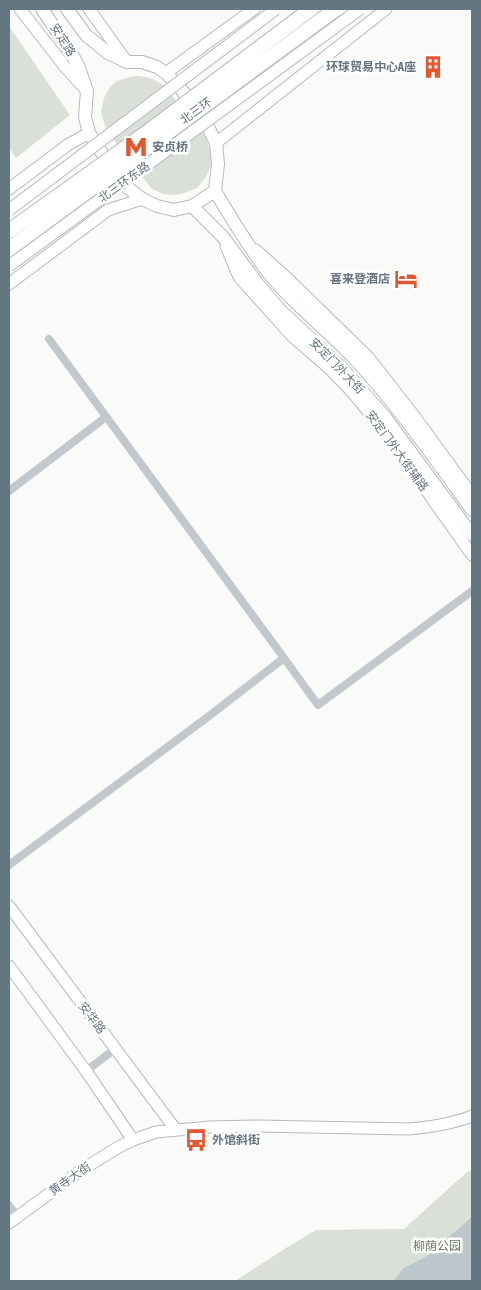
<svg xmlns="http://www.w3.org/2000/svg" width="481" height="1290" viewBox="0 0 481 1290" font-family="'Asap Condensed','Noto Sans SC',sans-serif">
	<rect width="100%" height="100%" fill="#fafaf8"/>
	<!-- green -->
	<path fill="#dadfd7" d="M9,26L70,115L16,158L9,148Z
		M133,76C147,76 154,78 165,87L206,138L211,154V165L206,177L197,188L184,193L174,195L163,194L151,188L107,131L104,123L101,111L104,98L110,87L117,81Z
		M472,1171V1281H235L286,1248L316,1230L404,1229L467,1172Z"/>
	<!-- water -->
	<path fill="#bbc7cb" d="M472,1217V1281H393L404,1268L427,1256Z"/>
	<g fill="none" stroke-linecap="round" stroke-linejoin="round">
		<defs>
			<path id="secondary" d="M20,9L66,68L85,89
				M89,9L127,62
				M166,73L254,9
				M216,143L386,9
				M9,189L69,144L89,133
				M226,246L239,277L292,336L329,368L353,393L399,449L435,503L472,555
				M256,250L286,277L369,358L415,417L472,495
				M9,284L108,210L142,199
				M9,906L176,1130
				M9,966L86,1071L133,1140
				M9,1223L80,1171L117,1148L133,1140L156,1132L210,1127L258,1126L409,1129C431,1127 452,1124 472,1116"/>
			<path id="primary" d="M42,9L71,52L79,68L87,91L85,117L89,133L99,149L127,187L142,199L157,206L174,210L192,206L215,191
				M67,9L86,35L108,53L127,62H142L157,67L166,73L181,89L206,123L216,143L218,164L215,191
				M215,191C231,218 248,246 267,271C292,303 325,328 353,357C396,403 435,459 472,510
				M192,206L223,237L257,283L281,311L343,369L385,417L472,535"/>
		</defs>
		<!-- secondary casing -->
		<use href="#secondary" stroke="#b3babf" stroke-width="13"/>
		<!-- primary casing -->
		<use href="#primary" stroke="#b5babe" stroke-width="14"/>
		<!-- street -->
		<path stroke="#c3c8cc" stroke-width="8" d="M49,339L284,658L318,705L472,591
			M9,491L106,417
			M9,865L209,716L284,658
			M86,1071L115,1049
			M9,1205L17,1216"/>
		<!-- secondary -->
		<use href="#secondary" stroke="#fff" stroke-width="11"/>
		<!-- primary -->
		<use href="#primary" stroke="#fff" stroke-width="12"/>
		<defs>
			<path id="secondary-bridge" d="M9,210L276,9
				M9,266L360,9"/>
			<path id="highway-bridge" d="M9,231L146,133L311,9
				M9,249L336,9"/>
		</defs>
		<!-- secondary-bridge casing -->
		<use href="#secondary-bridge" stroke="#b3babf" stroke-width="13" stroke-linecap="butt"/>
		<!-- highway-bridge casing -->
		<use href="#highway-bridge" stroke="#b4b9bd" stroke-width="16" stroke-linecap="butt"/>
		<!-- secondary-bridge -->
		<use href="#secondary-bridge" stroke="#fff" stroke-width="11"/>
		<!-- highway-bridge -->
		<use href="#highway-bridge" stroke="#fff" stroke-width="14"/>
	</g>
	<!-- icons -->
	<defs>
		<symbol id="building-bare" viewBox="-9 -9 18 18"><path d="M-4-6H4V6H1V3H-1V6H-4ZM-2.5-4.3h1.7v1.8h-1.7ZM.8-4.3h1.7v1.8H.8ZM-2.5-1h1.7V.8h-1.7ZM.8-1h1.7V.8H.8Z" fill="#e4572e" stroke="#fff" stroke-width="2.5" paint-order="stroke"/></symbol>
		<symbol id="metro-bare" viewBox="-9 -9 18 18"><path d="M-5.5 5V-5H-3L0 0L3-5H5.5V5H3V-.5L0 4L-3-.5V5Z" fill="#e4572e" stroke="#fff" stroke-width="2.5" paint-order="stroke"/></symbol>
		<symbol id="hotel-bare" viewBox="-9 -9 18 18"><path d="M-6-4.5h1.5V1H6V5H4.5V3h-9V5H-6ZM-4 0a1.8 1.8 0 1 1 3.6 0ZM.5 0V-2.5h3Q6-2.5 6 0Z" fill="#e4572e" stroke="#fff" stroke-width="2.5" paint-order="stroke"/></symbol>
		<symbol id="bus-bare" viewBox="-9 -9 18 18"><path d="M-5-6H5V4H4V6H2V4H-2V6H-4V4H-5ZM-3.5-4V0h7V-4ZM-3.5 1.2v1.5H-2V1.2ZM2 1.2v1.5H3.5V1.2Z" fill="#e4572e" stroke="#fff" stroke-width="2.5" paint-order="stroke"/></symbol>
	</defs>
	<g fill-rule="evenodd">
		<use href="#building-bare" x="417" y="51" width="32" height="32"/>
		<use href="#metro-bare" x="120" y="131" width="32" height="32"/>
		<use href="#hotel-bare" x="390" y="263" width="32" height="32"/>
		<use href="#bus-bare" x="180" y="1124" width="32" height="32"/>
	</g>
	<g text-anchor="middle" stroke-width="5" stroke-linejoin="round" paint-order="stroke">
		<!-- street labels -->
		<g font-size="12" fill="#657683" stroke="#fff">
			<text transform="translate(63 40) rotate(58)" y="4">安定路</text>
			<text transform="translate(196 111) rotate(-36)" y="4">北三环</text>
			<text transform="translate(124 182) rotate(-36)" y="4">北三环东路</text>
			<text transform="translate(337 366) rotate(46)" y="4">安定门外大街</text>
			<text transform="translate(397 451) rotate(54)" y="4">安定门外大街辅路</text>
			<text transform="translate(92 1018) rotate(53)" y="4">安华路</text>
			<text transform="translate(70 1179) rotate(-35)" y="4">黄寺大街</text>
		</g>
		<!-- poi labels -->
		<g font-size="12" font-weight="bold" fill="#657683" stroke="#fff" text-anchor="end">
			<text x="416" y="71">环球贸易中心A座</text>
			<text x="152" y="151" text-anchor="start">安贞桥</text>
			<text x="390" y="283">喜来登酒店</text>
			<text x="212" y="1144" text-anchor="start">外馆斜街</text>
		</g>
		<!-- park labels -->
		<g font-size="12" fill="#687a64" stroke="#fff">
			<text x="437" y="1250">柳荫公园</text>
		</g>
	</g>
	<!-- border -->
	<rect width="481" height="1290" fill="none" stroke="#657683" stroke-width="20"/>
</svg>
